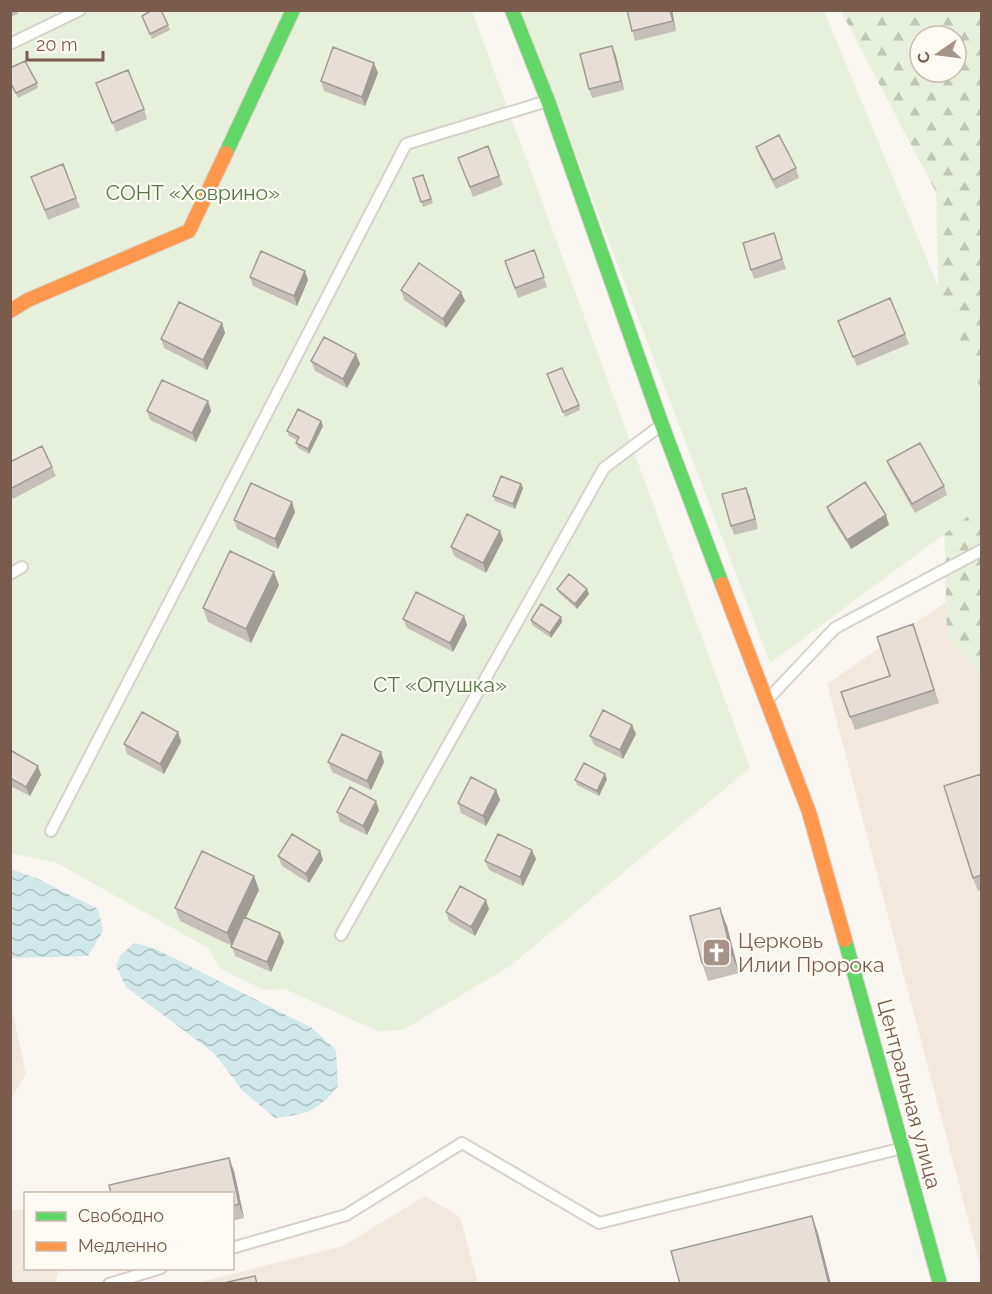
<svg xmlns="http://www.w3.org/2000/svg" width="992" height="1294" viewBox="0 0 992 1294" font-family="Raleway,sans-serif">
	<defs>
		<pattern id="forest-firs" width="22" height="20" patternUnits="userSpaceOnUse" patternTransform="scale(1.5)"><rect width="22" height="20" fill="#e7f0db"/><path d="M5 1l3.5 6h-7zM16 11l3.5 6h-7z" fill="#c0c6b4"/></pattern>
		<pattern id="water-waves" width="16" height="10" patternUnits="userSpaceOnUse" patternTransform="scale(1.5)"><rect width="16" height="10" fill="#d0e8ea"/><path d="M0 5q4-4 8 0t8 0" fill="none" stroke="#aebfc0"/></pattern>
	</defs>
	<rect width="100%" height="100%" fill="#f9f5f0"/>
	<!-- residential -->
	<path fill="#f2e8de" d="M970,585L981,599V1268L827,684Z
		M11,1004L26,1074L11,1099H10Z
		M425,1196L460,1217L478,1283L193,1284L343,1246Z
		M25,1209L26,1268L59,1269L55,1283H11L10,1210Z"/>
	<!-- forest -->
	<path fill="url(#forest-firs)" fill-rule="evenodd" d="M841,11H981V674L947,636L936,192ZM920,36H956V72H920Z"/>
	<!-- garden -->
	<path fill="#e7f0db" d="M10,11H472L750,768L510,966L403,1030L377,1031L285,989L264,990L221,969L208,948L57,863L11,853Z
		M521,11H824L981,390V507L770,663Z"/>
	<!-- water -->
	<path fill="url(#water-waves)" d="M11,869L36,878L98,909L103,931L88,956L11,958Z
		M134,943L154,948L312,1028L336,1050L338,1086C318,1111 307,1114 275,1118L242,1090L214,1053L126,987L116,966L120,956Z"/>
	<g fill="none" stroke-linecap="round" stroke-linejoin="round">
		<defs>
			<path id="lane" d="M10,44L80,10
				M10,574L22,567
				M769,698L835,628L982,550
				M51,831L406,144L544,102
				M341,935L604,468L660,426
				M232,1248L346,1215L462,1143L599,1223L899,1149
				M109,1284L161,1268"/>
			<path id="fast" d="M512,10L548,101L662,425L722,584
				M226,153L293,10
				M845,940L940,1284"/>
			<path id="slow" d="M10,311L28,300L189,231L226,153
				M722,584L809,812L845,940"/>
		</defs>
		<!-- lane casing -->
		<use href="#lane" stroke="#d7d1cb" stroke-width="14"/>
		<!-- fast casing -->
		<use href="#fast" stroke="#d9d2cb" stroke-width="16"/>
		<!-- slow casing -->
		<use href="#slow" stroke="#d9d2cb" stroke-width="16"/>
		<!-- lane -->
		<use href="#lane" stroke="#fefefd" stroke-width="10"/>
		<!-- fast -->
		<use href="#fast" stroke="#63d668" stroke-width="14"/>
		<!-- slow -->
		<use href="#slow" stroke="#ff974d" stroke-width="14"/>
	</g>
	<!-- wall -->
	<path fill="#c6bfb9" d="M10,10H17L18,14L10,17Z
		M627,10H672L676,31L635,41Z
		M144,20L168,25L170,30L152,39Z
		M612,46L616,56L624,90L592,98L589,89Z
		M10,68L37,83L38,88L18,98L10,83Z
		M378,73L365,106L324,91L321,81Z
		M96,83L144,109L147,119L116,132Z
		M488,146L503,185L473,197L458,158Z
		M756,147L796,168L799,178L776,189L759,156Z
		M423,175L433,203L423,207L413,178Z
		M35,187L76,198L80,207L48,220Z
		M774,233L786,269L754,279L751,270Z
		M534,250L547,287L518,298L505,261Z
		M305,271L308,280L297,306L253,286L250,277Z
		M401,290L461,292L465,301L446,328L404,300Z
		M838,321L905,334L909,344L857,366Z
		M222,323L225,333L207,370L164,348L161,339Z
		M356,354L360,364L347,388L315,371L311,361Z
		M547,374L579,405L580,410L565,417Z
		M208,401L211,411L196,442L150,420L147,411Z
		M321,421L323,426L309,454L298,448L296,443L297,440L289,436L287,431Z
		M887,461L944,486L947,495L915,513L891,471Z
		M10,462L52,467L56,476L13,499L10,495Z
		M521,484L523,488L515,509L495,501L493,496Z
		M746,488L758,529L734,535L731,526Z
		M292,502L295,512L278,549L237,529L234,520Z
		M827,507L889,525L851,549L830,516Z
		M500,531L503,540L486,573L454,556L451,547Z
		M279,585L251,643L208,622L203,608Z
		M557,589L589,594L577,609L559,593Z
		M464,616L467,625L453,652L407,628L403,619Z
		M561,617L562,622L551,638L532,625L531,620Z
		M918,638L939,703L855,730L841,692L890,676Z
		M178,732L181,742L164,774L127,754L124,744Z
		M636,734L623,759L594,745L590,736Z
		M10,750L38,766L41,775L30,796L10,786Z
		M328,762H384L371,790L332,772Z
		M981,774V890L978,891L973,878Z
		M607,779L599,796L577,785L575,780Z
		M496,790L500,800L486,826L461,813L458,803Z
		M379,810L367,835L340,822L337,812Z
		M320,851L323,860L309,883L282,866L278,856Z
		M536,859L523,886L489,870L485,861Z
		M254,876L259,890L246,918L280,933L284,942L271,972L235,956L232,946L180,921L175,908Z
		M489,909L475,936L449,921L446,912Z
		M727,926L739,973L708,981L702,963Z
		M234,1171L244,1218L232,1221V1194Z"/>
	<!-- shaded-wall -->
	<path fill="#a19b96" d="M670,10H672L676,31L673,21Z
		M612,46L616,56L624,90L621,81Z
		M374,63L378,73L365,106L362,97Z
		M305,271L308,280L297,306L294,296Z
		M461,292L465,301L446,328L443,319Z
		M222,323L225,333L207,370L203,360Z
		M356,354L360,364L347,388L343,379Z
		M208,401L211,411L196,442L192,433Z
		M321,421L323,426L309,454L308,449Z
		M521,484L523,488L515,509L513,504Z
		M746,488L750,497L758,529L755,519Z
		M292,502L295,512L278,549L275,539Z
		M886,515L889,525L851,549L847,540Z
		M500,531L503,540L486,573L483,563Z
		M274,572L279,585L251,643L246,629Z
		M587,589L589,594L577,609L575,604Z
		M464,616L467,625L453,652L450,643Z
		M561,617L562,622L551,638L550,633Z
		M632,725L636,734L623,759L620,750Z
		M178,732L181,742L164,774L160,764Z
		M381,752L384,762L371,790L367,781Z
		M38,766L41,775L30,796L26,787Z
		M605,774L607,779L599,796L597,791Z
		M496,790L500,800L486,826L483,816Z
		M376,801L379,810L367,835L363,826Z
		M532,850L536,859L523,886L520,877Z
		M320,851L323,860L309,883L306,874Z
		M254,876L259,890L232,946L227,933Z
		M486,900L489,909L475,936L471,927Z
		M720,908L727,926L739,973L732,955Z
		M280,933L284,942L271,972L267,962Z
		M229,1158L234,1171L244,1218L239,1204Z
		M812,1216L818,1233L831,1284H829Z
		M10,1275L14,1284H10Z"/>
	<!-- building -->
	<path fill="#e6ded7" stroke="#a19b96" stroke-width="1.5" d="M152,10H161L168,25L150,34L142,16Z
		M627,10H670L673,21L632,31Z
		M612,46L621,81L589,89L580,54Z
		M333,47L374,63L362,97L321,81Z
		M25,61L37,83L16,93L10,82V68Z
		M128,70L144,109L112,123L96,83Z
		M779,135L796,168L773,180L756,147Z
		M488,146L499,176L470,187L458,158Z
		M63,164L76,198L45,210L31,177Z
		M423,175L431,199L421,202L413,178Z
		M774,233L782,259L751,270L743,243Z
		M534,250L544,277L515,288L505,261Z
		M261,251L305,271L294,296L250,277Z
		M419,263L461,292L443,319L401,290Z
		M890,298L905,334L853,357L838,321Z
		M179,302L222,323L203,360L161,339Z
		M324,337L356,354L343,379L311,361Z
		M562,368L579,405L563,412L547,374Z
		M162,380L208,401L192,433L147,411Z
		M298,409L321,421L308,449L296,443L299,437L287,431Z
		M920,443L944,486L912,504L887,461Z
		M42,446L52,467L10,489V462Z
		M501,476L521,484L513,504L493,496Z
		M865,482L886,515L847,540L827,507Z
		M251,483L292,502L275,539L234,520Z
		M746,488L755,519L731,526L722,494Z
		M467,514L500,531L483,563L451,547Z
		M230,551L274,572L246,629L203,608Z
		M569,574L587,589L575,604L557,589Z
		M416,592L464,616L450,643L403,619Z
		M541,604L561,617L550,633L531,620Z
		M913,624L934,690L850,717L841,692L890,676L877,637Z
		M603,710L632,725L620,750L590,736Z
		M142,712L178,732L160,764L124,744Z
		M342,734L381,752L367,781L328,762Z
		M10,750L38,766L26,787L10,778Z
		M584,763L605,774L597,791L575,780Z
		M981,774V875L973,878L944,786Z
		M471,777L496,790L483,816L458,803Z
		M350,787L376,801L363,826L337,812Z
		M292,834L320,851L306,874L278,856Z
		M498,834L532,850L520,877L485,861Z
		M202,851L254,876L227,933L175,908Z
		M460,886L486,900L471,927L446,912Z
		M720,908L732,955L702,963L690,916Z
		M244,917L280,933L267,962L231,947Z
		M229,1158L239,1204L232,1206V1194H111L109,1185Z
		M812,1216L829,1284H680L671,1251Z
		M255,1276L257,1284H219Z"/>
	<!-- icons -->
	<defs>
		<symbol id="church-square" viewBox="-11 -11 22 22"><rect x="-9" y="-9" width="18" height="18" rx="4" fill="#a69286" stroke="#fffaf3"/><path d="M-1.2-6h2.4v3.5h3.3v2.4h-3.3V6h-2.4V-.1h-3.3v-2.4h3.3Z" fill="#fff"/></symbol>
	</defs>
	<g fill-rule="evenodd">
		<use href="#church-square" x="700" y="936" width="33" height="33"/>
	</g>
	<g text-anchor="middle" stroke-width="4.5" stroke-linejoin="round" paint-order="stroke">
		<!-- park labels -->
		<g font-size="21" fill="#537a41" stroke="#fffaf3">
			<text x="193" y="200">СОНТ «Ховрино»</text>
			<text x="440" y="692">СТ «Опушка»</text>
		</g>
		<!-- poi labels -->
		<g font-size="21" fill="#7a5c4d" stroke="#fffaf3" text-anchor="start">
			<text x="738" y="948">Церковь<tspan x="738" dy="24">Илии Пророка</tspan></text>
		</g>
		<!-- street labels -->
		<g font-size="21" fill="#7a5c4d" stroke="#fffaf3">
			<text transform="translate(909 1094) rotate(75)" y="7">Центральная улица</text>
		</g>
	</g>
	<!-- border -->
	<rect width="992" height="1294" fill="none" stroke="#7a5c4d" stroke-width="24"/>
	<!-- legend -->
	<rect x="24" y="1192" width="210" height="78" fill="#fffaf3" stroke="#cabbb1" stroke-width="1.5"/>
	<rect x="36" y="1212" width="30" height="9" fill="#63d668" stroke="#cabbb1" stroke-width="1.5"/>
	<text x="78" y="1222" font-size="18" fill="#7a5c4d">Свободно</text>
	<rect x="36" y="1242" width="30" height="9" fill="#ff974d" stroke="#cabbb1" stroke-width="1.5"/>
	<text x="78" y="1252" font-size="18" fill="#7a5c4d">Медленно</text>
	<!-- north arrow -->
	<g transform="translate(938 54) rotate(256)"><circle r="28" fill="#fffaf3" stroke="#cabbb1" stroke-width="1.5"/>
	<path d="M0-4.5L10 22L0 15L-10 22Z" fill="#a69286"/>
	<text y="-9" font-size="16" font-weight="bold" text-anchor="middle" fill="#7a5c4d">С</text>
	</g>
	<!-- scale -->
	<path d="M27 51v9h76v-9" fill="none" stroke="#7a5c4d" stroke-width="3"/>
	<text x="36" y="51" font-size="18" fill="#7a5c4d" stroke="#fffaf3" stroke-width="4.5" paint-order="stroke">20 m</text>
</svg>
